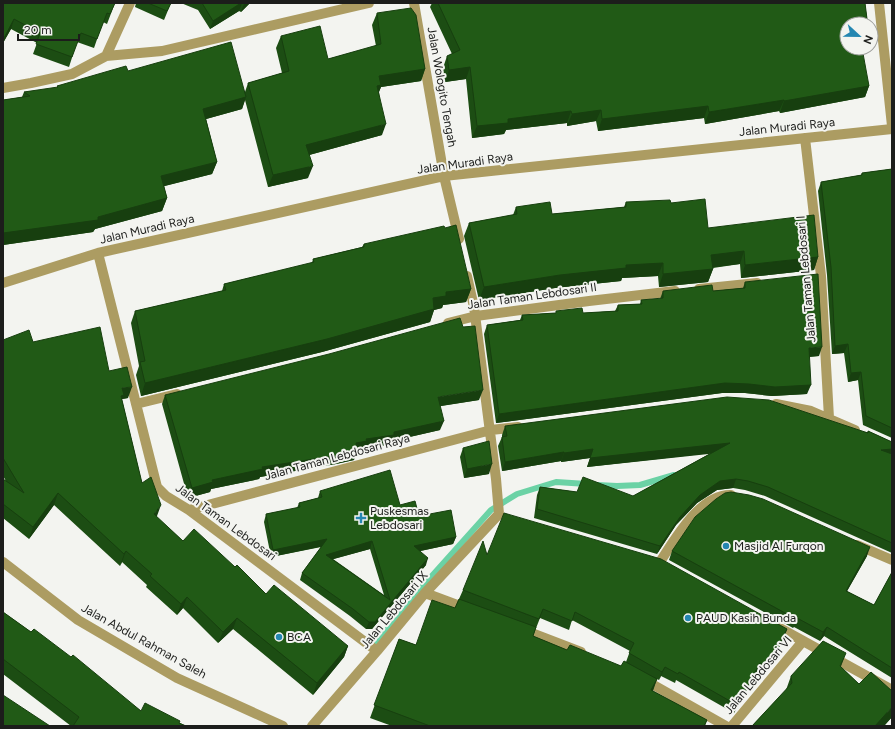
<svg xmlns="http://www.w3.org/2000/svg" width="895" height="729" viewBox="0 0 895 729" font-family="Figtree,sans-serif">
	<rect width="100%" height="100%" fill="#f3f4f0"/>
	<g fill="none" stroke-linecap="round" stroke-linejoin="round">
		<!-- stream -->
		<path stroke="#6bd2a5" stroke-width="6" d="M597,485L617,486L640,485L674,475
			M376,643L422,587L491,510L517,494L556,482L587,484"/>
		<!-- minor -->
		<path stroke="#ac9c62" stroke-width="10" d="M414,3L444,176L459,239
			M879,3L892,126
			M106,56L130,3
			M3,88L31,83L72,74L106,56L162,51L369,3
			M805,138L821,276L829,418
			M98,253L157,487L166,496L189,510L377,651
			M467,276L474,307L496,479L499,514
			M3,283L98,253L444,176L892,129
			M699,289L757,283
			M448,323L476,316L589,301L675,291
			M136,404L177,394
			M776,404L811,411L855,430
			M189,510L491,430L518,427
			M857,545L892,560
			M3,562L78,620L177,678L283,726
			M660,562C675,539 700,494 731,495
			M425,593L468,609
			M776,626L892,690
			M521,629L581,652
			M643,679L726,726
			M312,726L377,651L425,593L499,514
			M732,726L803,641"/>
	</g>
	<!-- wall -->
	<path fill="#1c4d13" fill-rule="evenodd" d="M3,3H115L107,24L103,22L94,48L77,42L69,67L33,54L37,43L11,29L3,43Z
		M136,3H171L164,20L135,7Z
		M181,3H250L241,12L239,11L210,29L198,10Z
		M432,3H865L867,19L866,24H847L869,86L865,97L780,113L779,111L705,124L704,118L598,131L596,121L567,126V123L506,130L504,134L472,138L466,79L445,82L443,68L447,56L452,54L430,7Z
		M377,13L425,69L421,81L381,87L379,92L382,135L309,155L308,178L268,187L245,100L242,109L206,119L217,162L212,174L164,186L167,198L162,211L95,229L93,232L3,245V100L22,97L24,92L57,88V86L128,71L245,92L248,83L282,73L276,48L281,36L328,59L376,46L372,25Z
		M892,169V438L863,425L858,380L848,382L844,353L832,354L827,275L818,191L821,182L861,175L862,173Z
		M626,202L671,203L708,228L818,257L814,270L741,278L740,264L713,268V269L708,282L659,287L658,276L622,278L621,281L555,288L479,300L464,236L469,223L513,215L516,207L552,214L624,207Z
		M364,244L471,289L466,302L443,305L442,308L434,310L430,322L322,352L141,396L136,375L139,366L131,323L135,311L222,291L224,284L312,263L313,259L362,247Z
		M745,282L819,356L809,357L807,394L772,396L745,393H722L496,423L484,334L487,325L520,320L522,315L556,313V311L583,313L615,311L618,305L640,304L641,300L660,299L663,291H713L743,288Z
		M3,340L33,342L109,371L128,398L122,399V400L142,483L156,517L183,541L235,567L266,594L348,646L344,657L313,695L233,629L218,643L183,608L177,615L146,587L147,585L122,562L120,566L54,505L29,539L3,518V479L6,481L3,476Z
		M165,395L479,400L440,406V430L392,441L391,444L364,449L363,451L356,452L354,460L336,464L260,477L259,479L211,489L210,492L188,498L162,404Z
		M505,426L868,432V431L892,442V553L765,496L745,490L733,488L717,490L697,503L676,525L657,554L534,518L537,495L540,487L577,492L633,496L711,453L587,467L590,458L561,462V461L502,471L498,446L502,437V435Z
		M463,448L489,474L464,478L460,457Z
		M320,491L400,505L456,537L453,544L420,551L426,565L372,629H366L350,616L300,580L302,573L321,547L271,557L264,522L266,514L297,508L299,503L318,498ZM370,549L384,595L333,559Z
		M672,551L867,556L847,591L874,605L892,572V678L824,636L820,641L794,627L793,628L669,560Z
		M487,555L787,629L784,638L764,675L757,671L734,713L676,680L675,683L661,676L659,680L657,679L653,691L707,720L705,726H392L370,718L399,639L416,645L455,608L463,590ZM540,618L569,630L572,620L630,651L626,662L621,666L567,650L533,636Z
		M3,612L31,632L141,711L180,723L186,726H71L3,674Z
		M841,667L892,717L884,726H752L786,690L791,676Z"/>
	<!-- shaded-wall -->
	<path fill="#173f0f" d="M241,3H242L239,11L210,29L213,21Z
		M245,3H250L241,12L244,4Z
		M14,19L11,29L3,43V40Z
		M867,19L866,24H857L858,21Z
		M470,67L466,79L445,82L449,70Z
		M425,69L421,81L381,87L377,96L373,98L379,76Z
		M869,86L865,97L780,113L784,101Z
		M246,97L242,109L199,121L203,109Z
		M784,100L779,111L705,124L709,112Z
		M708,106L704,118L598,131L602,119Z
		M601,110L596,121L567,126L572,114Z
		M571,111L567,123L506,130L504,134L472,138L477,126L508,119Z
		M386,124L382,135L302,157L306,145Z
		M217,162L212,174L157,188L161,176Z
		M313,166L308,178L268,187L273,175Z
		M167,198L162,211L95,229L93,232L3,245V233L98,217Z
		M744,251L740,264L707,268L711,255Z
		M818,257L814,270L741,278L745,265Z
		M663,263L658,276L622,278L621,281L555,288L479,300L484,287L626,265Z
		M713,269L708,282L659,287L663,274Z
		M471,289L466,302L443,305L442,308L434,310L430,322L322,352L141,396L145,383L433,298L446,292Z
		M848,344L844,353L832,354L835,346Z
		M822,347L819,356L806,357L809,348Z
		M861,372L858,380L848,382L851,373Z
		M725,383L811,385L807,394L772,396L745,393H722L496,423L499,414Z
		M132,387L128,398L122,399L120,406L122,388Z
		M483,390L479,400L435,407L438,397Z
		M444,421L440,430L392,441L391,444L364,449L363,451L356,452L354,460L336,464L260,477L259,479L211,489L210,492L188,498L192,488L212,480L356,443L366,439L394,432Z
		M730,443L727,452L587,467L590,458L561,462L564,453L593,449Z
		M892,449V458L881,450Z
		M564,452L561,461L502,471L505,462Z
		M492,464L489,474L464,478L467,469Z
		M736,479L733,488L717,490L697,503L676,525L657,554L660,546L680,517L700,495L720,481Z
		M58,493L54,505L29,539L33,527Z
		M161,505L157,516L150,525L154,514Z
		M456,537L453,544L411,553L414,546Z
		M327,539L324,546L271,557L273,550Z
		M372,541L370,549L323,562L326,555Z
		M870,547L867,556L842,600L846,591Z
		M126,551L122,562L120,566L124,554Z
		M428,558L426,565L372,629H366L369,622Z
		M187,597L183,608L177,615L181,604Z
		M237,618L233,629L218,643L223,632Z
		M827,627L824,636L820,641L823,632Z
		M787,629L784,638L764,675L767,666Z
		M348,646L344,657L313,695L317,683Z
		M846,653L840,669V666Z
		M760,663L757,671L734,713L737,705Z
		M665,667L661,676L659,680L662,672Z
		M657,679L652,692L651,690Z
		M892,707V717L884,726H875Z"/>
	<!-- building -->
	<path fill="#215a16" stroke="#173f0f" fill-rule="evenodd" d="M3,3H115L110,14L107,13L97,39L81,33L72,57L36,44L40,33L14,19L3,40Z
		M148,3H171L167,11Z
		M202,3H241L213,21Z
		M438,3H865L867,19L858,21V24H847V48H862L869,86L784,101V100L709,112L708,106L602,119L601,110L572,114L571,111L508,119V123L477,126L470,67L449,70L447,56L460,50Z
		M411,8L416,15L425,69L379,76L381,85L377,86L386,124L306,145L313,166L273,175L248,83L289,71L281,36L320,26L328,59L381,44L377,13Z
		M231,42L246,97L203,109L217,162L161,176L167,198L98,217V220L3,233V100L30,96L24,92L58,87L57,86L126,66L128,71Z
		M892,169V428L866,416L861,372L851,373L848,344L835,346L831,267L821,182L862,175V173Z
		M705,199L708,228L814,215L818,257L745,265L744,251L711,255L713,269L663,274V263L626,265V268L560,275L484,287L469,223L517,214L516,207L550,202L552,214L626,207V202L670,200L671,203Z
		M456,225L471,289L446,292V296L433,298L434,309L327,339L145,383L140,362L145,361L135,311L226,290L224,284L314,262L313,259L364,247V244L444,226L445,228Z
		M818,274L822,347L809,348L811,385L775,387L749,384L725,383L499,414L487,325L523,320L522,315L556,313V311L582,308L583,313L618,311V305L642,304L641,300L663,298V291L712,285L713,291L745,288V282Z
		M460,318L463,327L475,326L483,390L438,397L444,421L394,432V435L366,439L367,441L356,443L357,450L340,455L262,467L263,469L212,480L213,482L192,488L165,395L329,354Z
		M100,327L109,371L127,367L132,387L122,388L124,395L121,396L142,483L151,477L161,505L154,514L183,541L194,529L235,567L237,565L266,594L274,585L348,646L317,683L237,618L223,632L187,597L181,604L150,576L152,574L126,551L124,554L58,493L33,527L3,504V479L24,493L3,458V340L29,330L33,342Z
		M727,397L769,400L868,433V431L892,442V449L881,450L892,454V543L768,487L748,481L736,479L720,481L700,495L680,517L660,546L537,509L540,487L577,492L583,477L633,496L730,443L590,458L593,449L564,453V452L505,462L502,437L507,436L505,426Z
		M489,441L492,464L467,469L463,448Z
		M390,470L400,505L415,501L419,516L451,510L456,537L414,546L428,558L375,622H369L353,609L302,573L327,539L273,550L266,514L300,507L299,503L322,497L320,491ZM372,541L390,600L326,555Z
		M731,492L749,495L763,499L870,547L846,591L874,605L892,572V668L827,627L823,632L797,618L796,619L672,551L695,517L716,499L725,493Z
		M504,513L661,559L787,629L767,666L760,663L737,705L679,672L678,674L665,667L662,672L629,653L634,643L575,612L572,621L543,609L539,619L463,590L483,541L487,555Z
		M459,599L536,627L533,636L567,650L570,645L621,666L624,661L657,679L651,690L707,720L704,726H430L374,705L399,639L416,645L432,600L455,608Z
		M3,612L31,632L34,629L71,657L73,655L141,711L145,703L180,721L179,723L186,726H73L79,717L3,659Z
		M823,641L846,653L840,666L859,684L871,672L892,691V707L875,726H752L792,683L791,676Z
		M3,695L50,726H3Z"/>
	<!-- markers -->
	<g fill="#2486b1" stroke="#f3f4f0" stroke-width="1.5">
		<path d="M359 512h4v4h4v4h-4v4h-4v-4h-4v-4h4z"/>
		<circle cx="726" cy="546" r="4"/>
		<circle cx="688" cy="618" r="4"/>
		<circle cx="279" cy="637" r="4"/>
	</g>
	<g text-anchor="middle" stroke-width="4" stroke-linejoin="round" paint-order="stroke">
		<!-- street labels -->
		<g font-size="12" fill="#1c1d1b" stroke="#f3f4f0">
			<text transform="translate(442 87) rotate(80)" y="4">Jalan Wologito Tengah</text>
			<text transform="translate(787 127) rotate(-6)" y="4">Jalan Muradi Raya</text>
			<text transform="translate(465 163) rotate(-8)" y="4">Jalan Muradi Raya</text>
			<text transform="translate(147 229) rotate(-13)" y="4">Jalan Muradi Raya</text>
			<text transform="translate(806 279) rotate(-95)" y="4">Jalan Taman Lebdosari I</text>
			<text transform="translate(532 296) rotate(-8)" y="4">Jalan Taman Lebdosari II</text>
			<text transform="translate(337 457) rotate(-15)" y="4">Jalan Taman Lebdosari Raya</text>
			<text transform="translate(226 522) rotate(36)" y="4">Jalan Taman Lebdosari</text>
			<text transform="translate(394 610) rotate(-50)" y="4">Jalan Lebdosari IX</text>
			<text transform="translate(144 641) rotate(29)" y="4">Jalan Abdul Rahman Saleh</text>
			<text transform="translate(758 675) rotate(-50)" y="4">Jalan Lebdosari VI</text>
		</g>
		<!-- poi labels -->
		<g font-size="12" fill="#1c1d1b" stroke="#f3f4f0" text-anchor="start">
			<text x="370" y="515">Puskesmas<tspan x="370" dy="14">Lebdosari</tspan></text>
			<text x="734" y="550">Masjid Al Furqon</text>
			<text x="696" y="622">PAUD Kasih Bunda</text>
			<text x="287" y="641">BCA</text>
		</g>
	</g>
	<!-- border -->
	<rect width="895" height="729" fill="none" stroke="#1c1d1b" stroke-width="8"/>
	<!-- north arrow -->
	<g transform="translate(859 36) rotate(112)"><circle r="19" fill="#f3f4f0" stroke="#9d9e9b"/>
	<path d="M0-3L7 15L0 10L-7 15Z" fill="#2486b1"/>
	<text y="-6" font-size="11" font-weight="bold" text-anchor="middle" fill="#1c1d1b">N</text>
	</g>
	<!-- scale -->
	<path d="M18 34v6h61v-6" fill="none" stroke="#1c1d1b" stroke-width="2"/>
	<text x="24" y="34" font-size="12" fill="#1c1d1b" stroke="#f3f4f0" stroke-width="3" paint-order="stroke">20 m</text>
</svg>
